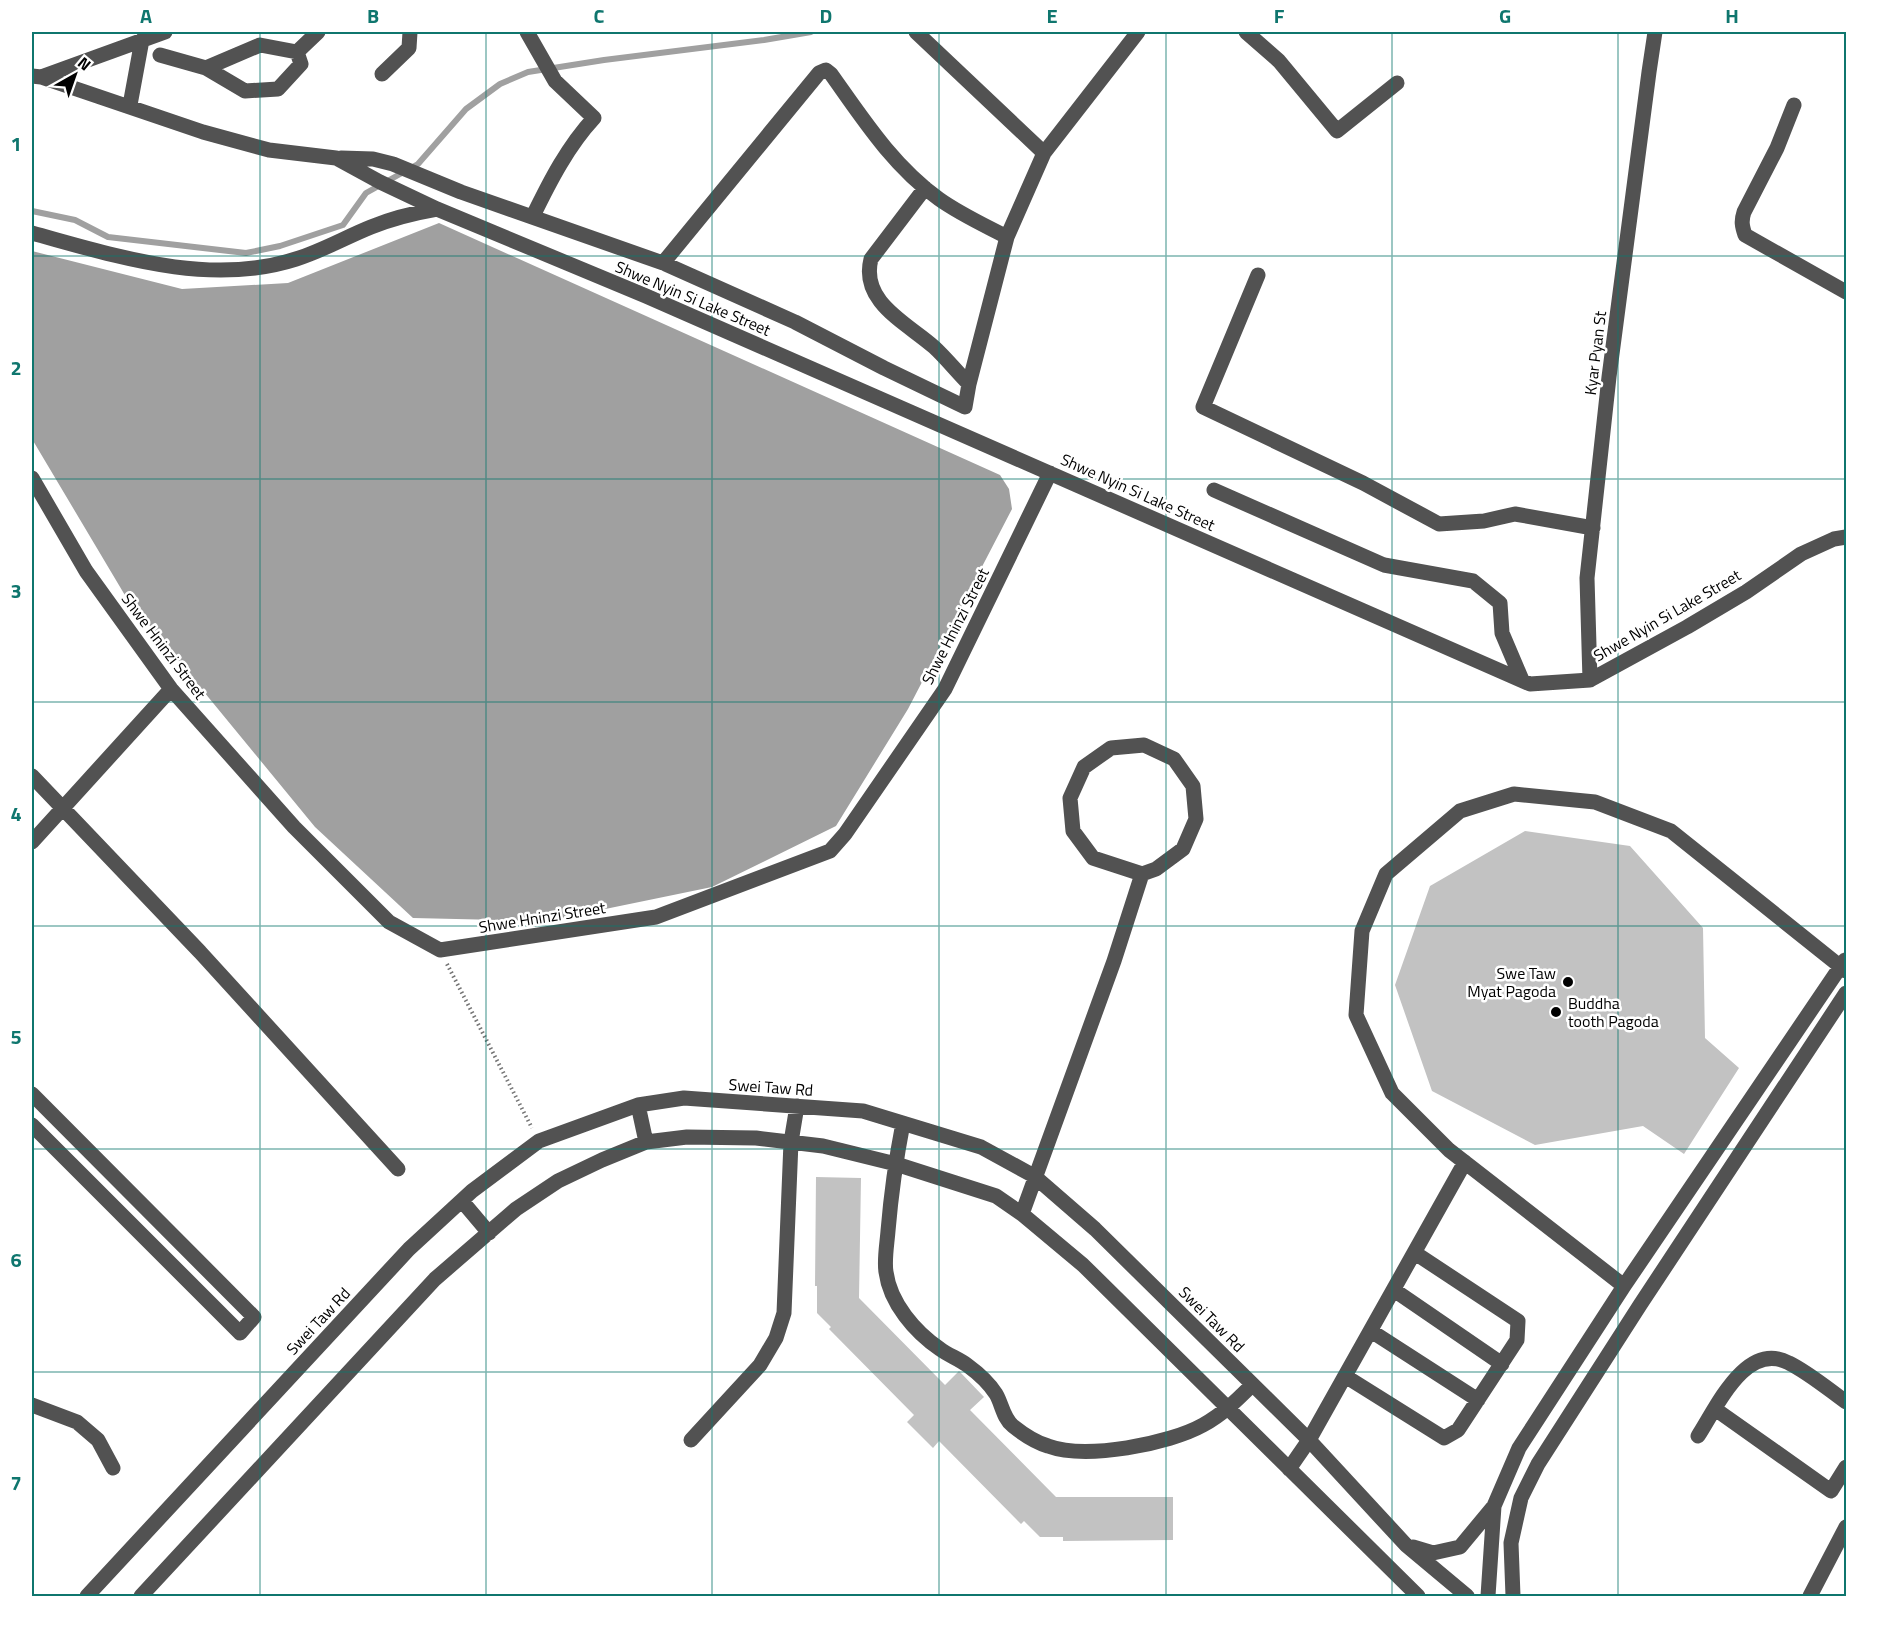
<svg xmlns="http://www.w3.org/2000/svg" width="1878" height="1628" viewBox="0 0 1878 1628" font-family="'Titillium Web',sans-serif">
	<rect width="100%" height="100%" fill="#fff"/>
	<!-- water -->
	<path fill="#a0a0a0" d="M439,223L1000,475L1009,489L1012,509L908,709L836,826L712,887L547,921L413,918L315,827L126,597L32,439V251L182,289L288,283Z"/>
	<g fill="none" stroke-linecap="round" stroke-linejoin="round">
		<!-- stream -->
		<path stroke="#a0a0a0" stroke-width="6" d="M32,211L75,220L108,237L246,253L280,246L343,225L366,193L418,164L466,109L500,84L528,72L604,60L764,40L811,32"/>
	</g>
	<!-- building -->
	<path fill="#c2c2c2" d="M1525,831L1630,846L1703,928L1705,1038L1739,1068L1684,1154L1643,1126L1535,1145L1432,1091L1395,985L1430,886Z
		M816,1177L861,1178L859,1298L945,1385L959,1371L960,1372L984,1397L970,1410L1056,1497H1173V1540L1063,1541V1537H1040L1024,1521L1021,1524L939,1441L933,1448L907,1422L914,1415L829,1329L831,1327L817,1313V1286H815Z"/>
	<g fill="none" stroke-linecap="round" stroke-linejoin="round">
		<!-- path -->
		<path stroke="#747474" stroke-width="4" stroke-dasharray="1.5 3" stroke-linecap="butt" d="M447,964L532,1128"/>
		<!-- minor -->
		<path stroke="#525252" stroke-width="15" d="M527,32L555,81L594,118C568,146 550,181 533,216
			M916,32L1044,153
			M1246,32L1279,61L1337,131L1397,83
			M160,55L206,68L260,45L297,52L318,32
			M206,68L245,91L278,89L301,64L297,52
			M382,74L409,48L410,32
			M32,76L41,77L203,132L269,150L336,158L380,182L437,209L646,296L1530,684L1590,680L1687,627L1746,592L1801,554L1834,539L1846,537
			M41,77L165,32
			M130,105L142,40
			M1794,105L1777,148L1744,212C1741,221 1742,226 1745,235L1846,292
			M341,158L373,159L393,164L461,192L663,263L795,322L884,368L965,407L969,384L1007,237L1044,153L1138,32
			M925,188L871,259C860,302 907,323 934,347C946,358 957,372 969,384
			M32,233C116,256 209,287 296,259C322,251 346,237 371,227C393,218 414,213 437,209
			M663,263L819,73L826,70L831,74C863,119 893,166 939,199C960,214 984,225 1007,237
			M1258,275L1203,407L1363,483L1439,524L1484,521L1515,514L1593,528
			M32,478L86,571L171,689L294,827L389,922L440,950L656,917L830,851L845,834L945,689L1050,473
			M1214,490L1384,565L1473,581L1500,603L1502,633L1522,680
			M1590,680L1587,578L1609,377L1649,72L1655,32
			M1144,745L1174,759L1193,786L1196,819L1183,849L1156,869L1142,874L1093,858L1073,831L1070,798L1084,767L1111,748Z
			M32,776L200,952L398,1169
			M32,842L171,689
			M32,1094L254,1317L240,1333L32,1125
			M638,1105L646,1142
			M903,1123C896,1159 891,1195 888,1231C887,1244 884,1260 886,1272C890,1303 915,1332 940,1349C948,1355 959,1359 967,1365C978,1373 989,1383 996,1394C1002,1404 1003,1418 1013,1426C1023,1434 1035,1442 1048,1446C1086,1460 1169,1444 1203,1425C1223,1414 1237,1400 1252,1385
			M462,1201L489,1233
			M1022,1214L1114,961L1142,874
			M1624,1286L1449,1150L1392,1093L1356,1015L1362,931L1386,874L1460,811L1514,794L1595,802L1671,831L1846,971
			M1394,1290L1502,1364
			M1371,1331L1478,1400
			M1345,1376L1444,1438L1458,1430L1517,1340L1518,1321L1415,1253
			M32,1405L77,1422L98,1440L113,1468
			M1715,1409L1831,1491L1846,1467
			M1698,1436C1717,1407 1746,1340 1789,1363C1809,1373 1828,1389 1846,1402
			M691,1440L760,1365L776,1338L784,1313L791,1142L797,1106
			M1289,1469L1309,1440L1465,1162
			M1413,1547L1433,1553L1460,1547L1494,1506
			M87,1596L409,1249L472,1191L539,1141L638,1105L684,1098L863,1111L981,1147L1034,1176L1095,1229L1309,1440L1406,1545L1467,1596
			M141,1596L435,1279L516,1209L558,1181L602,1160L646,1142L687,1137L756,1138L823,1146L896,1164L996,1196L1022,1214L1083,1265L1418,1596
			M1488,1596L1494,1506L1519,1448L1624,1286L1845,960
			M1513,1596L1511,1543L1521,1498L1538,1464L1640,1305L1846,993
			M1810,1596L1846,1527"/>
	</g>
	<!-- grid -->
	<path fill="none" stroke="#0f766e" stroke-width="1.5" stroke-opacity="0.55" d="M260,32V1596M486,32V1596M712,32V1596M939,32V1596M1166,32V1596M1392,32V1596M1618,32V1596M32,256H1846M32,479H1846M32,702H1846M32,926H1846M32,1149H1846M32,1372H1846"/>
	<!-- markers -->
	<g fill="#000" stroke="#fff" stroke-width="2">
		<circle cx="1568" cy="982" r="6"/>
		<circle cx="1556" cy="1012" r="6"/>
	</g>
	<g text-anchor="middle" stroke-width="5" stroke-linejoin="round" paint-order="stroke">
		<!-- street labels -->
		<g font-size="16" fill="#000" stroke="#fff">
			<text transform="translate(693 298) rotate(23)" y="6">Shwe Nyin Si Lake Street</text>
			<text transform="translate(1595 353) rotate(-83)" y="6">Kyar Pyan St</text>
			<text transform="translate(1138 492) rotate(24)" y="6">Shwe Nyin Si Lake Street</text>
			<text transform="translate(1667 615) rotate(-30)" y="6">Shwe Nyin Si Lake Street</text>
			<text transform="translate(955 626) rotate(-63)" y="6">Shwe Hninzi Street</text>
			<text transform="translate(164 646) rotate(53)" y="6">Shwe Hninzi Street</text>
			<text transform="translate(542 917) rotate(-9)" y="6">Shwe Hninzi Street</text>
			<text transform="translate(771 1087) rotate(4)" y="6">Swei Taw Rd</text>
			<text transform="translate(1212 1319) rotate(45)" y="6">Swei Taw Rd</text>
			<text transform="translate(318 1321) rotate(-47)" y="6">Swei Taw Rd</text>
		</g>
		<!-- poi labels -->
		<g font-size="16" fill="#000" stroke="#fff" text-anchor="end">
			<text x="1556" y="979">Swe Taw<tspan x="1556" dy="18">Myat Pagoda</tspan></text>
			<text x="1568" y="1009" text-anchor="start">Buddha<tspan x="1568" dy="18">tooth Pagoda</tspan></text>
		</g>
	</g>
	<!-- border -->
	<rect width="1878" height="1628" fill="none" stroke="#ffffff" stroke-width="66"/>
	<!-- north arrow -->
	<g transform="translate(75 75) rotate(40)" stroke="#ffffff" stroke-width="4.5" paint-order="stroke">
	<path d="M0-4.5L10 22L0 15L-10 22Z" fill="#000000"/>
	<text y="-9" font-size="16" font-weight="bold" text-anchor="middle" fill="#000000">N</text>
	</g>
	<rect x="33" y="33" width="1812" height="1562" fill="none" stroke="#0f766e" stroke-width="2"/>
	<g font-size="20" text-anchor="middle" font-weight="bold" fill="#0f766e">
		<text x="146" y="23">A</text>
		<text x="373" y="23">B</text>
		<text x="599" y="23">C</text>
		<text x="826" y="23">D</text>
		<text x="1052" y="23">E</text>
		<text x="1279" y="23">F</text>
		<text x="1505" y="23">G</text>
		<text x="1732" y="23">H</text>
		<text x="16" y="151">1</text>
		<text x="16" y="375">2</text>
		<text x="16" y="598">3</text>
		<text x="16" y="821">4</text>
		<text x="16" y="1044">5</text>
		<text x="16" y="1267">6</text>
		<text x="16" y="1490">7</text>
	</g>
</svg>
